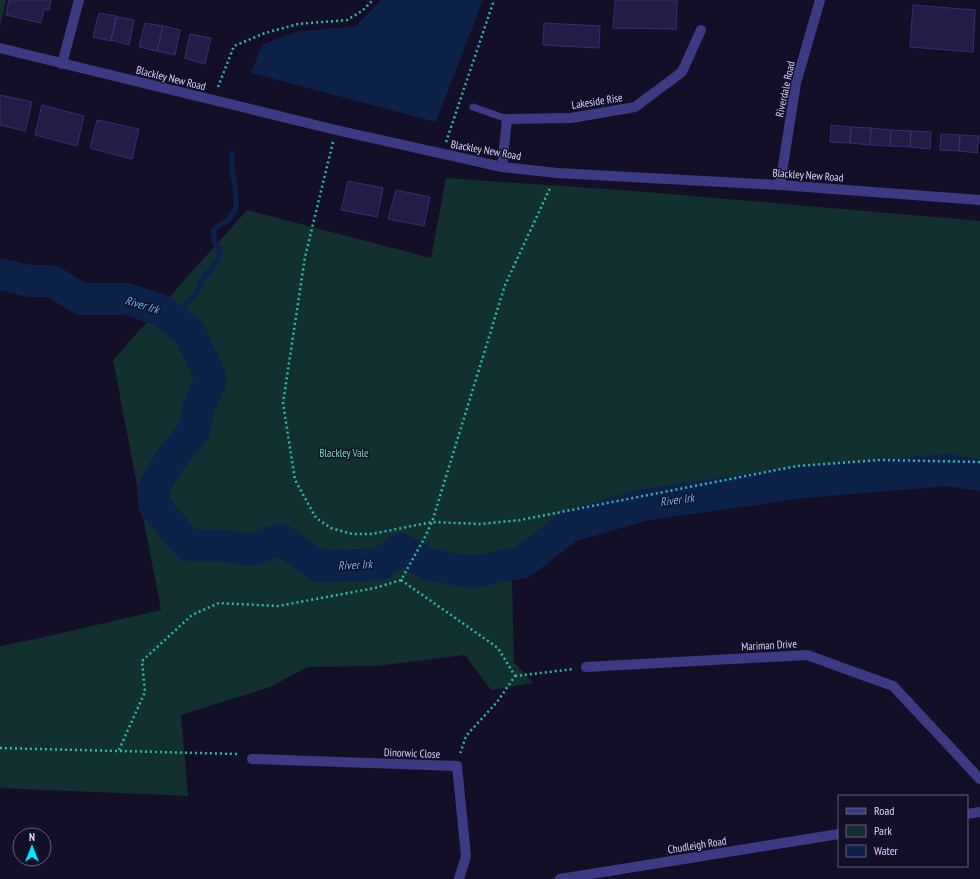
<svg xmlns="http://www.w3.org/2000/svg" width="980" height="879" viewBox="0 0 980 879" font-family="'PT Sans Narrow',sans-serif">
	<rect width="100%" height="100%" fill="#130f26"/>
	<!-- green -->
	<path fill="#12302f" d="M0,0H6L0,26Z
		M446,178L635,191L980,221V472L919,467L773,483L562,525L512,579L514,662L533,683L491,690L465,655L377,666L308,667L270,687L181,715L188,796L0,788V646L35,639L161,610L113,360L247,210L431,258Z"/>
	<!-- water -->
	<path fill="#0c2248" d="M381,0H483L436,122L251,73L262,45L295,32L356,26Z"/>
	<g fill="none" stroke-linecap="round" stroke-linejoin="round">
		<!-- stream -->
		<path stroke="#0c2248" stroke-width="5.5" d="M173,319L197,293L202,280L218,260L220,251L214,241V229L229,219L236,208L235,185L232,172V154"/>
		<!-- river -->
		<path stroke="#0c2248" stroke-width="32" d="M0,274L29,281H52L81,299H127L161,310L190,333L211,379L199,407L194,430L171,459L154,487V505L188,545H222L251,550L280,539L320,567L380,564L401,549L430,565L473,572L523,562L568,527L643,505L804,482L947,470L980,475"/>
	</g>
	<!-- building -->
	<path fill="#241b47" stroke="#3b2d73" d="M9,0H51L49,10L44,9L41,23L6,15Z
		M615,0H677L676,29L613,28Z
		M913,5L975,10L973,52L910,47Z
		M99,13L116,16L111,41L93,37Z
		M117,17L134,20L129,45L111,40Z
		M145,23L163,26L157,51L139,47Z
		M544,23L600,26L599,48L543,45Z
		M163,26L180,30L175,55L157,51Z
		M190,34L211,38L205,64L185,58Z
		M0,95L32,102L25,131L0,125Z
		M42,105L84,116L77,146L35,135Z
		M97,120L139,129L132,159L90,148Z
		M831,125L851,127L850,143L830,142Z
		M851,127L871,128L870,145L850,143Z
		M871,128L891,130L890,146L870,145Z
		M891,130L911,131L910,147L890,146Z
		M911,131L931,132L930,149L910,147Z
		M941,134L960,135L959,151L940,150Z
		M960,135L979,136L977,153L959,151Z
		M348,181L383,188L377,217L341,210Z
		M396,190L430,197L424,226L388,219Z"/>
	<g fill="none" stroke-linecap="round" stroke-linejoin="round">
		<!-- path -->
		<path stroke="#2fb8b0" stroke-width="2.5" stroke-dasharray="2 3" stroke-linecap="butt" d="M218,87L234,46L265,33L298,24L347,20L362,11L373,0
			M333,142L305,257L283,403L295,480L316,518L331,528L352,534H372L432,522L480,524L520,520L797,466L880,460L980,462
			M446,142L494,0
			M401,580L498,648L515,676L497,702L466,736L460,754
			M515,676L574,669
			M0,748L239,754
			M119,750L145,692L142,661L192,615L219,603L278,606L375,588L401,580L424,539L432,522L505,285L551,186"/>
		<!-- service -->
		<path stroke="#3d3a85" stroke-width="7" d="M473,107L507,119"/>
		<!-- minor -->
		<path stroke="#3d3a85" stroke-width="10" d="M62,64L79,0
			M502,167L507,119L571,118L635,107L682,72L701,30
			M780,185L796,83L820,0
			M586,667L807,655L893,686L980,779
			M252,759L457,766L466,856L459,879
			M967,814L980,812
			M560,879L839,834"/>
		<!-- tertiary -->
		<path stroke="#3d3a85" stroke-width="10" d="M0,48L336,130L502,167L557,173L780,185L980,200"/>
	</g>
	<g text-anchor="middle" stroke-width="3" stroke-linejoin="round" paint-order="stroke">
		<!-- street labels -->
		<g font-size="11" fill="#d9d4ff" stroke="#130f26">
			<text transform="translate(171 78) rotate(14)" y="4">Blackley New Road</text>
			<text transform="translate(785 89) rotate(-78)" y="4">Riverdale Road</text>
			<text transform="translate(597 101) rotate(-9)" y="4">Lakeside Rise</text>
			<text transform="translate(486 150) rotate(10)" y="4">Blackley New Road</text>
			<text transform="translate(808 175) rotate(4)" y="4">Blackley New Road</text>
			<text transform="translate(769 645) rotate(-3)" y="4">Mariman Drive</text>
			<text transform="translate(412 753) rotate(2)" y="4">Dinorwic Close</text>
			<text transform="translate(697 845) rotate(-9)" y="4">Chudleigh Road</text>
		</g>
		<!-- park labels -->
		<g font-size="11" fill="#5fe0c0" stroke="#130f26">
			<text x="344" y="457">Blackley Vale</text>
		</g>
		<!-- water labels -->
		<g font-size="12" font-style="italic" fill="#62b6ff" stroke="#130f26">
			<text transform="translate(142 305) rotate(17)" y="4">River Irk</text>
			<text transform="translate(677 500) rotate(-8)" y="4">River Irk</text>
			<text transform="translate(355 565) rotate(-3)" y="4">River Irk</text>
		</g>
	</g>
	<!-- legend -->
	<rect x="838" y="795" width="130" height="72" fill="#130f26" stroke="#625e7d"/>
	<rect x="846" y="808" width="20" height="6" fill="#3d3a85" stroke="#625e7d"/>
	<text x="874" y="815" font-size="12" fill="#d9d4ff">Road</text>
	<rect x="846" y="825" width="20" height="12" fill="#12302f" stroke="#625e7d"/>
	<text x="874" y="835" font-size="12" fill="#d9d4ff">Park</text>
	<rect x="846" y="845" width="20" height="12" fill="#0c2248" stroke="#625e7d"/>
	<text x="874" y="855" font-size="12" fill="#d9d4ff">Water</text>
	<!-- north arrow -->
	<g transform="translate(32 847)"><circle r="19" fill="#130f26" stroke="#625e7d"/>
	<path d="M0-3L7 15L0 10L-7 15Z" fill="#00e5ff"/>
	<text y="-6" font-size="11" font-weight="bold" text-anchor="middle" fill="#d9d4ff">N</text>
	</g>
</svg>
